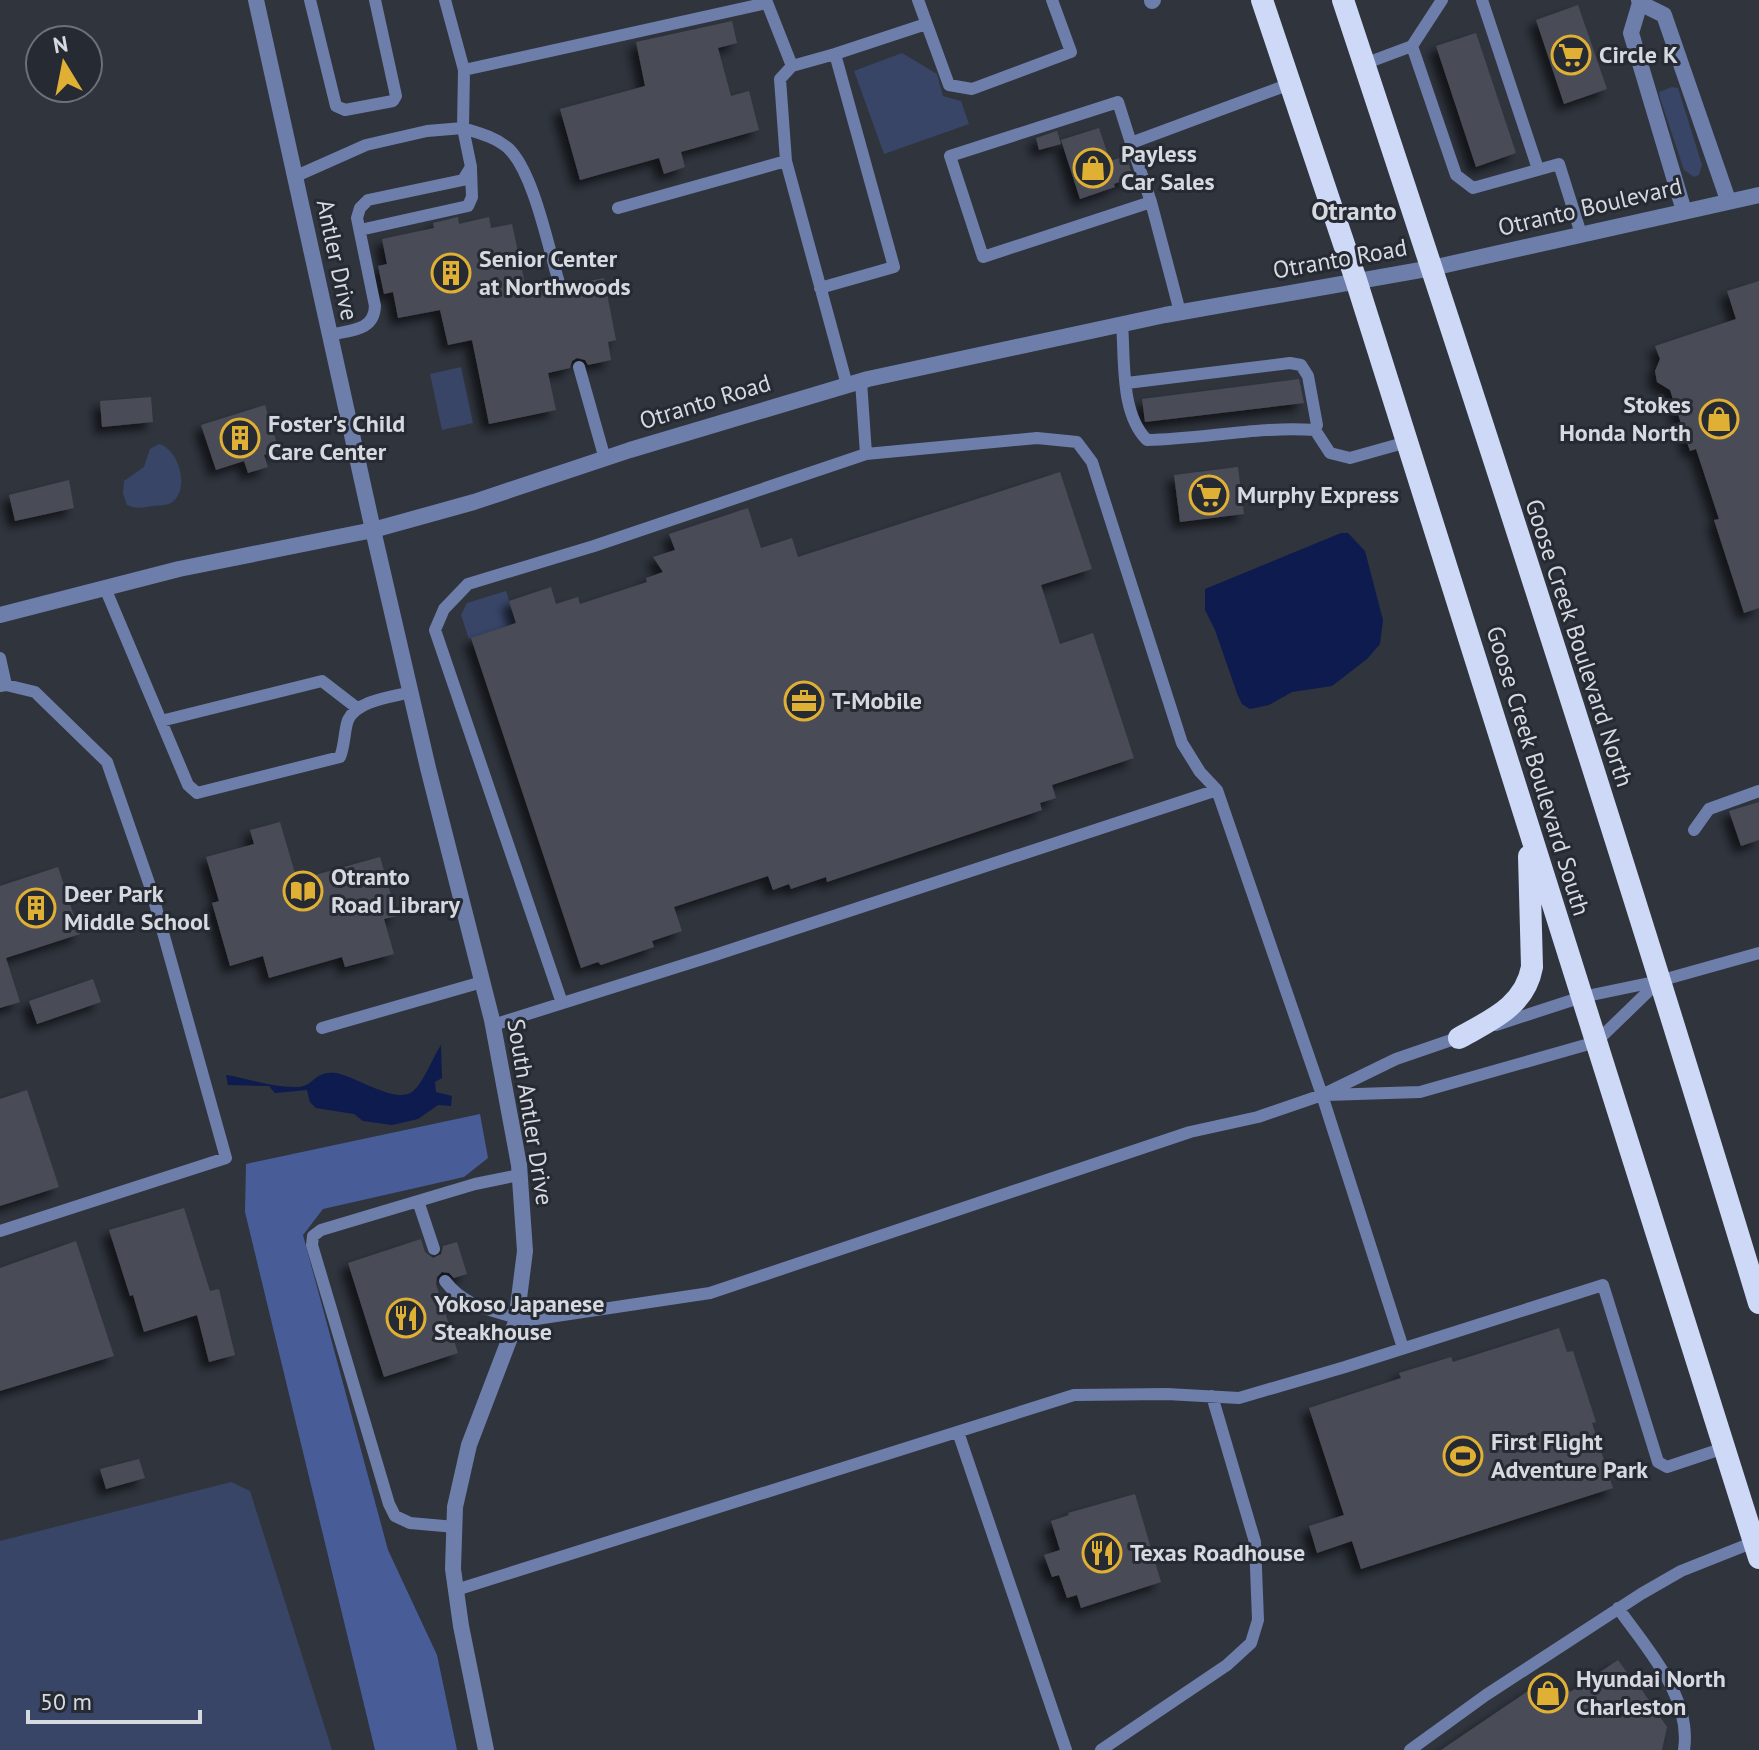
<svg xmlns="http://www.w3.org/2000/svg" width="1759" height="1750" viewBox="0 0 1759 1750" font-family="'PT Sans',sans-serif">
	<defs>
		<filter id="shadow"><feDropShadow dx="-7" dy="7" stdDeviation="4" flood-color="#0009"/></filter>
	</defs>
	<rect width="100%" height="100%" fill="#2f343d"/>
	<!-- green -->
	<path fill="#384567" d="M902,53L937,74L943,96L961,101L969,124L884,154L854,71Z
		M1672,87L1678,88L1702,165L1699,175L1694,177L1684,170L1660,98L1659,92Z
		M461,367L473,423L442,430L430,374Z
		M159,444C179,449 191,490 171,503C165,506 159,505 152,506C142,508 136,509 127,505L123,493L124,481L144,467L150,449Z
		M506,591L516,623L469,639L461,615L467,603Z
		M231,1482L250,1491L332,1750H0V1541Z"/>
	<!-- forest -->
	<path fill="#485d97" d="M480,1114L488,1158L464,1177L323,1209L303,1235L388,1550L437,1655L457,1750H375L245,1212L246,1164Z"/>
	<!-- water -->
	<path fill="#0d1b4e" d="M1341,533H1348L1365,551L1383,620L1380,644L1367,659L1332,686L1292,692L1269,705L1250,709L1242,704L1238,696L1215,630L1205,610V589Z
		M441,1045L442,1078L435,1082L436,1092L452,1096L451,1106L438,1105L418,1119L392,1125L363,1121L354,1114L316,1108L310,1102L307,1090L275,1093L269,1086L228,1085L226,1075C251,1079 274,1088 298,1087C314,1086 315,1070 336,1073C355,1076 395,1104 412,1092C423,1084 433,1057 441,1045Z"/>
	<!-- building -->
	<path fill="#484c56" filter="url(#shadow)" d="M1578,5L1607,89L1564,104L1536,20Z
		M732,21L737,43L718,48L731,96L749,91L759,130L681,152L685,167L664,174L659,158L580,180L560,109L645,86L636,42Z
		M1476,33L1516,153L1476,167L1436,46Z
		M1099,128L1110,161L1126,156L1133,177L1114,184L1115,187L1080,199L1061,140Z
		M1057,131L1061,144L1039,150L1036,138Z
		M458,217L459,224L489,217L491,228L512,224L527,293L551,288L554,293L562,295L567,292L569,285L604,278L616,340L608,342L611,360L588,365L585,360L577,358L572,361L570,368L548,373L556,410L489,424L472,340L448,345L440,310L398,318L393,292L384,294L378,266L387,264L382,239L434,228L433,223Z
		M1759,281V608L1744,613L1714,520L1719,519L1696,449L1690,451L1670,390L1657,382L1655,371L1660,359L1655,346L1736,319L1727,291Z
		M1299,379L1304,403L1145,422L1142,399Z
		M151,397L153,422L102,427L100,401Z
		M265,405L279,450L264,455L268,467L248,473L244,461L216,470L201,425Z
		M1238,467L1244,514L1180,522L1174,475Z
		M1060,472L1092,569L1041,585L1060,644L1093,633L1134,758L1052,785L1056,798L1040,803L1042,810L827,882L826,877L791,889L789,884L773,890L768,876L674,907L682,931L652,941L654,947L601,965L598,962L581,968L471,638L516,623L509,601L551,587L556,604L578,597L580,604L647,582L646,578L663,572L653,557L675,550L669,534L748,508L761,548L792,538L798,557Z
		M69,480L74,508L15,521L9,495Z
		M1759,802V840L1741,846L1729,811Z
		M280,822L297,880L380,857L397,916L384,919L394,954L345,967L342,957L269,978L263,956L230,966L212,903L219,901L206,857L254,844L250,830Z
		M58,867L80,934L6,958L20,1002L0,1008V886Z
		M93,979L101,1002L37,1024L29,1001Z
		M27,1090L59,1187L0,1206V1099Z
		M184,1208L210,1291L219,1289L235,1355L209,1362L197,1315L144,1332L133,1295L130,1296L109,1230Z
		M421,1239L425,1252L433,1258L441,1254L443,1246L457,1242L467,1274L454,1278L449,1273L442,1272L437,1277L436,1284L458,1353L384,1377L348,1263Z
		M76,1241L114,1356L0,1391V1268Z
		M1559,1328L1567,1352L1573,1351L1596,1422L1592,1423L1613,1488L1361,1569L1352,1541L1317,1553L1309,1526L1344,1515L1309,1408L1401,1378L1399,1373L1451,1357L1453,1362Z
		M139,1459L145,1478L106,1489L100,1469Z
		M1135,1494L1161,1582L1081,1608L1077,1595L1067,1598L1059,1575L1052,1577L1044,1555L1060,1550L1051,1521L1069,1515L1068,1513Z
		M1618,1660L1631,1678L1633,1677L1667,1727L1662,1750H1441L1556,1672L1570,1692Z"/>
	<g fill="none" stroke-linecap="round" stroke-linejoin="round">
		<!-- service -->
		<path stroke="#6d7eaa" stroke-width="12" d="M310,0L336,106L345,110L393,101L396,96L375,0
			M445,0L464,70L767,3
			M766,0L792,66
			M918,0L949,85L972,89L1071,52L1052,0
			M1482,0L1538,169
			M1412,46L1442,0
			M835,54L926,24
			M1364,64L1412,46L1456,175L1473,188L1559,164L1581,234
			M1131,143L1118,102L950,156L983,257L1151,202
			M294,177L366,145L427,131L463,128L464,70
			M618,208L786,161
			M360,230L468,206L472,197L471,169
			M820,288L894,267L835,54L792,66L780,79L786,161L847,385
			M1180,312L1151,202L1131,143L1290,84
			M1122,324C1125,360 1120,413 1147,440C1203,439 1259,426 1315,430L1330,453L1350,458L1407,442
			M329,335C349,330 374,332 375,306L357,218L360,208L368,200L463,180L471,167L463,128C479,133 495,137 508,148C534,172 549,251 560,286
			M579,367L605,459
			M861,381L866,454
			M1127,383L1290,363L1301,365L1308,376L1317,425L1315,430
			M105,588L188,785L197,793L340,757C345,745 344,731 348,720C357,700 392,697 411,692
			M0,658L6,685
			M0,686L6,685L35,692L107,762L150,886L226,1158L0,1231
			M161,721L322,681L357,708
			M1694,830L1709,809L1759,791
			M562,1003L435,630L444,609L468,584L594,546L866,454L1037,438L1077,442L1092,462L1182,743L1200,772L1217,790L1322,1095L1403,1348
			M493,1025L712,956L1217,790
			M1496,1025L1582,997L1659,981L1759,953
			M322,1028L482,982
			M1326,1095L1420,1092L1596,1042L1659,981
			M418,1201L434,1249
			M445,1281C464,1306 488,1309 517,1318
			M516,1322L710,1293L1190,1132L1258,1117L1322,1095L1396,1059L1463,1036
			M958,1432L1066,1750
			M455,1527L410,1523L395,1516L389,1504L312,1245L313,1236L321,1230L475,1184L519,1175
			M456,1590L1074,1395L1167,1394L1239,1398L1345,1367L1603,1285L1658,1462L1667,1467L1724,1448
			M1618,1608C1647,1649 1692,1697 1684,1750
			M1101,1750L1227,1665L1251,1643L1258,1620L1255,1542L1212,1396
			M1410,1750L1486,1695L1641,1594L1681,1571L1754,1542"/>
		<!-- minor -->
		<path stroke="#6d7eaa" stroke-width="16" d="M256,0L373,530
			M1639,0L1640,3L1664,15L1728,200
			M1152,1L1153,0
			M1640,3L1631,33L1684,211"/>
		<!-- tertiary -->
		<path stroke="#6d7eaa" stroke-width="16" d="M373,530L428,768L492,1020L519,1165L525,1251L516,1322L469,1445L455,1507L453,1569L461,1626L486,1750
			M0,615L179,569L373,530L474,502L630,450L868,379L1165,315L1432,268L1759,195"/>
		<!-- trunk -->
		<path stroke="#cdd9f6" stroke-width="22" d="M1262,0L1356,280L1759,1558
			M1343,0C1487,433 1627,867 1759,1303
			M1459,1038C1491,1020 1525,1006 1532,967L1529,856"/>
	</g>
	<!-- icons -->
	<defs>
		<symbol id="supermarket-ring" viewBox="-11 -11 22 22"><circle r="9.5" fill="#262a33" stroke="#dfb034" stroke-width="1.5"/><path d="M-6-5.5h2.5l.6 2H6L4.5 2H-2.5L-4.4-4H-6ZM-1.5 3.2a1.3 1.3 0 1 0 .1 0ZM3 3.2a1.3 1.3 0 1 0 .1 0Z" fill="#dfb034"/></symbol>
		<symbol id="shop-ring" viewBox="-11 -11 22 22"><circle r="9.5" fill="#262a33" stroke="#dfb034" stroke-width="1.5"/><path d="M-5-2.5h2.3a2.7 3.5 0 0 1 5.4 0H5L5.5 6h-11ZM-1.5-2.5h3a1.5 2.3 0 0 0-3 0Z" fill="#dfb034"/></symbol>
		<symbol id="building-ring" viewBox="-11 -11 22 22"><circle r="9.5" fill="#262a33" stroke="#dfb034" stroke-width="1.5"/><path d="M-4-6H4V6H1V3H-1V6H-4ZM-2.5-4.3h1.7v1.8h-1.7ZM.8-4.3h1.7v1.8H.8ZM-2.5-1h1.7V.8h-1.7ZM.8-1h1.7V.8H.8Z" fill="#dfb034"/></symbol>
		<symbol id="office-ring" viewBox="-11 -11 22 22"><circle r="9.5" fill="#262a33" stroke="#dfb034" stroke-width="1.5"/><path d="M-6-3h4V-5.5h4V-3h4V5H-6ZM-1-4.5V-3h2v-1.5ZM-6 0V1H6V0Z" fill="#dfb034"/></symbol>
		<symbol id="library-ring" viewBox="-11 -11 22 22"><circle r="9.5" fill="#262a33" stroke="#dfb034" stroke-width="1.5"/><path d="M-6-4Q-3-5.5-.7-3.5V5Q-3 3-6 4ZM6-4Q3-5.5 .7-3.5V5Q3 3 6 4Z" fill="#dfb034"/></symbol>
		<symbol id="restaurant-ring" viewBox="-11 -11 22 22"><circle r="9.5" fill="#262a33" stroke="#dfb034" stroke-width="1.5"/><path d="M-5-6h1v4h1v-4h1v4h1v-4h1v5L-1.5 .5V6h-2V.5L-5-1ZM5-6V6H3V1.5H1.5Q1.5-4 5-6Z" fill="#dfb034"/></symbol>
		<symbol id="stadium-ring" viewBox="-11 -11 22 22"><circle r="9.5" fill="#262a33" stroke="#dfb034" stroke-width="1.5"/><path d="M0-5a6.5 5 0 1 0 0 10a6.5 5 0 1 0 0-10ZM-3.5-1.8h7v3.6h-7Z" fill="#dfb034"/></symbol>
	</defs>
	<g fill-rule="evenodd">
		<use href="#supermarket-ring" x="1549" y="33" width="44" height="44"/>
		<use href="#shop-ring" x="1071" y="146" width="44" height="44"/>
		<use href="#building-ring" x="429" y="251" width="44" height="44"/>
		<use href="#shop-ring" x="1697" y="397" width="44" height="44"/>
		<use href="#building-ring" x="218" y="416" width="44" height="44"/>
		<use href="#supermarket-ring" x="1187" y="473" width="44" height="44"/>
		<use href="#office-ring" x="782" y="679" width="44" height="44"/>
		<use href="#library-ring" x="281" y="869" width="44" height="44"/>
		<use href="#building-ring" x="14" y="886" width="44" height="44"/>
		<use href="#restaurant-ring" x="384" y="1296" width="44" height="44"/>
		<use href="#stadium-ring" x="1441" y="1434" width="44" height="44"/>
		<use href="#restaurant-ring" x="1080" y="1531" width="44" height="44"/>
		<use href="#shop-ring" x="1526" y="1671" width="44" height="44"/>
	</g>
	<g text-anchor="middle" stroke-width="6" stroke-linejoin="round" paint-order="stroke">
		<!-- poi labels -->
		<g font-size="24" font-weight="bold" fill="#d6d9df" stroke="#262a33" text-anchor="start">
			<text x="1599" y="63">Circle K</text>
			<text x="1121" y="162">Payless<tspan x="1121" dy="28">Car Sales</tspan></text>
			<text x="479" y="267">Senior Center<tspan x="479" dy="28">at Northwoods</tspan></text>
			<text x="1691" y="413" text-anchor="end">Stokes<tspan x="1691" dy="28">Honda North</tspan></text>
			<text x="268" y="432">Foster's Child<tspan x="268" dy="28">Care Center</tspan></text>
			<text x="1237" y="503">Murphy Express</text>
			<text x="832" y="709">T-Mobile</text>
			<text x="331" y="885">Otranto<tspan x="331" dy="28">Road Library</tspan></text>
			<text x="64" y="902">Deer Park<tspan x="64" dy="28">Middle School</tspan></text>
			<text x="434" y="1312">Yokoso Japanese<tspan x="434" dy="28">Steakhouse</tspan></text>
			<text x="1491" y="1450">First Flight<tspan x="1491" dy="28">Adventure Park</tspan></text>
			<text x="1130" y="1561">Texas Roadhouse</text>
			<text x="1576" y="1687">Hyundai North<tspan x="1576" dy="28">Charleston</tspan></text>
		</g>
		<!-- street labels -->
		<g font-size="24" fill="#d6d9df" stroke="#262a33">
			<text transform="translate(1590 207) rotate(-13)" y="8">Otranto Boulevard</text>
			<text transform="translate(1340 259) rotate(-10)" y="8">Otranto Road</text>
			<text transform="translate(337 260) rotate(78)" y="8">Antler Drive</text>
			<text transform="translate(705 402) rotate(-17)" y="8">Otranto Road</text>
			<text transform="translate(1579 643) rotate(72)" y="8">Goose Creek Boulevard North</text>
			<text transform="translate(1538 771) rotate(73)" y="8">Goose Creek Boulevard South</text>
			<text transform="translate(530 1112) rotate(81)" y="8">South Antler Drive</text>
		</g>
		<!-- neighbourhood labels -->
		<g font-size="26" font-weight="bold" fill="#d6d9df" stroke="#262a33">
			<text x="1354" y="220">Otranto</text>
		</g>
	</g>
	<!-- north arrow -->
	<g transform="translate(64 64) rotate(350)"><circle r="38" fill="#262a33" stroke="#6c7078" stroke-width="2"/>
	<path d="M0-6L14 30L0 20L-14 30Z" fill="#dfb034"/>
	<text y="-12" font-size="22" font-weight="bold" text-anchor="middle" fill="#d6d9df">N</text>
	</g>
	<!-- scale -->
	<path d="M28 1710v12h172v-12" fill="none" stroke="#d6d9df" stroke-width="4"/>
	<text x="40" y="1710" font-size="24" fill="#d6d9df" stroke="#262a33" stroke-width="6" paint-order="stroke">50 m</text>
</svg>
